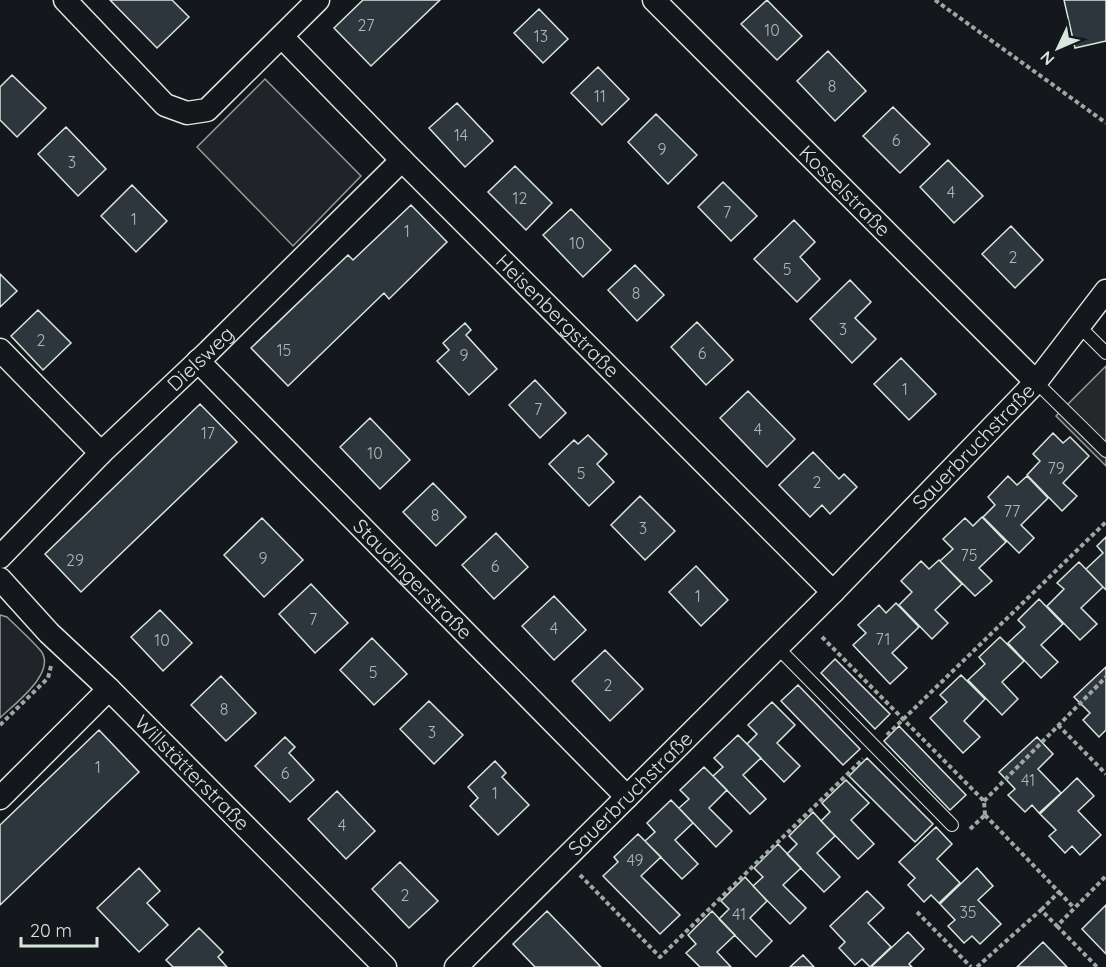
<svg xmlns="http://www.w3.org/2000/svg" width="1106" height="967" viewBox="0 0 1106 967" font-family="Quicksand,sans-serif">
	<rect width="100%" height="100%" fill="#14181c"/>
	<!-- green -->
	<path fill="#202428" stroke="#939e99" stroke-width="1.5" d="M265,79L361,176L293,246L197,147Z
		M0,615L7,617C18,628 31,639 41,651C57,673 14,704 0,718Z"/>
	<!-- parking -->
	<path fill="#24282b" stroke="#939e99" stroke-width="1.5" d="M1106,366V466L1056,416Z"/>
	<!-- building -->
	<path fill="#2c363c" stroke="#d8e6dc" stroke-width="1.5" d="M110,0H172L189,17L157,48Z
		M363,0H440L371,66L334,28Z
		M767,0L802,36L777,60L741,24Z
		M1064,0H1106V41L1075,48Z
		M539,9L568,39L543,63L514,33Z
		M828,51L866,91L835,121L797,81Z
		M598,67L629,99L602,125L571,93Z
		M12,75L46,108L17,137L0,120V87Z
		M457,103L493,141L465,167L429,128Z
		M893,107L930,144L900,173L863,136Z
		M656,114L697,155L668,184L628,142Z
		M66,127L106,169L78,196L38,154Z
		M948,160L983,196L954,223L920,187Z
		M515,166L552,203L526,230L488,192Z
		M723,182L757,216L731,241L698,207Z
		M132,185L167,221L136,252L101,216Z
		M411,205L447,242L389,299L384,293L288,386L251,348L348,255L353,260Z
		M571,209L611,250L583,277L543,235Z
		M794,220L815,242L800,257L820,279L797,302L754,259Z
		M1011,226L1043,260L1015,288L982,254Z
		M635,265L664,295L637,321L608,290Z
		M0,274L17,291L0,307Z
		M850,280L871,302L855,318L876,339L852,363L810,319Z
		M38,310L71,343L43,370L11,336Z
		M697,322L733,360L706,385L671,347Z
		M465,323L471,330L466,335L497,369L469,395L437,361L449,350L443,343Z
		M901,358L936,394L909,420L874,384Z
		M535,380L566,413L540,438L509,405Z
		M748,391L795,439L767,467L720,418Z
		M200,404L237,442L81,592L45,554Z
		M370,418L410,460L380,489L340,447Z
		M1053,433L1063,443L1070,437L1089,456L1063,483L1077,496L1062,511L1027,475L1040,461L1033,454Z
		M588,435L607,454L597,464L614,482L589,506L549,464L574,440L578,444Z
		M813,452L839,479L844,474L857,487L830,514L822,505L810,517L779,485Z
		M1008,476L1017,485L1027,476L1048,498L1021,525L1034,538L1019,553L983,517L995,505L988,497Z
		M433,483L466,517L436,546L403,512Z
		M640,496L675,531L645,560L611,525Z
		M982,517L1006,542L979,568L992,581L975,596L940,561L953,549L943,539L965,518L973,526Z
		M262,518L303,560L264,597L224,555Z
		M496,533L528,567L494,599L462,565Z
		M1106,537V590L1086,569L1103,553L1097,546Z
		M939,560L962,584L935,610L948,623L932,639L899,605L912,592L901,581L921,561L929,569Z
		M1079,562L1103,587L1081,608L1097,624L1080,640L1047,606L1064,589L1057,583Z
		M696,566L728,600L701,626L669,592Z
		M311,584L348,623L315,653L279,614Z
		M554,596L586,630L554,660L522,626Z
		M1039,599L1063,624L1041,645L1058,662L1041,678L1008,643L1025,627L1018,620Z
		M896,603L919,627L892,653L907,668L890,684L853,645L866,633L858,625L879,605L886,613Z
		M160,610L192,643L163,671L131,637Z
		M1000,637L1024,661L1002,682L1018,699L1002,715L968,680L985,664L979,657Z
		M372,638L407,674L374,705L340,670Z
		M605,650L643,689L610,721L572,681Z
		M835,659L890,714L875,729L821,673Z
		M1106,667V730L1099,737L1083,720L1090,713L1074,697Z
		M961,675L985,699L964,721L980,737L963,753L930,718L947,702L940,695Z
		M221,676L256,713L226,741L191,705Z
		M798,685L860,749L843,765L781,701Z
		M429,701L463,735L434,764L400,729Z
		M772,702L795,725L777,743L800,766L784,782L747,744L757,734L748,725Z
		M899,726L966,795L950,810L884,741Z
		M99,730L139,772L0,905V825Z
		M738,735L761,758L743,775L766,799L750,814L713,776L723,767L714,758Z
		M285,737L295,747L289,753L314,780L290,802L255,766Z
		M1037,737L1053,754L1038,769L1061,793L1039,813L1032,805L1025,812L1008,795L1015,789L999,772Z
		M867,758L933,824L915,842L849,776Z
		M495,761L506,773L502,777L529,805L498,835L470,806L478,798L468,787Z
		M704,767L727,790L709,808L732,831L716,847L679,808L689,799L680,790Z
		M1077,778L1094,796L1078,811L1101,835L1080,855L1072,846L1065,853L1049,836L1056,830L1040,814Z
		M846,780L869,803L851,820L874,844L858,859L821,821L830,812L822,803Z
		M337,791L375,831L346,859L308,819Z
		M671,800L693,823L675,840L698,864L682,879L645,841L655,832L647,823Z
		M813,812L835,836L817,853L840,877L824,892L787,854L797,844L789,836Z
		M936,827L952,844L937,859L960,883L939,903L931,895L924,902L908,885L915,878L899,862Z
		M638,834L661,857L641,876L680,915L660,934L603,876L618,862L614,857Z
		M778,844L801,868L783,885L806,908L790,924L753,886L763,877L754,868Z
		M400,862L438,901L409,928L372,889Z
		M139,868L160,891L147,903L168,925L139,952L97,908Z
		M977,868L993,886L978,900L1001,924L980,944L972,936L964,943L948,926L955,920L940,904Z
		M745,877L767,901L750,918L772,941L756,957L719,919L729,909L721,901Z
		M867,891L884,908L868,923L891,947L870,967L862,959L855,965L839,948L845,942L830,926Z
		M1106,905V954L1082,929Z
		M547,911L601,967H535L513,944Z
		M712,911L735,935L717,952L731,967H700L686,953L696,944L688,935Z
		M199,928L223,952L218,957L227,967H173L166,960Z
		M908,932L924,949L909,964L912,967H871Z
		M1043,942L1067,967H1017Z
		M803,955L814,967H790Z"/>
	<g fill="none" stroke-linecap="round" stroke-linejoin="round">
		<defs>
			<path id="lane" d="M1079,326L1106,353
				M1036,382L1106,451
				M778,648L952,825"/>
			<g id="street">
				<path d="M65,0L165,105L187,113L207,110L318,0"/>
				<path id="s1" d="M654,0L1036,382"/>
				<path id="s2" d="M282,37L402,160L833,592"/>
				<path d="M0,350L101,453"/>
				<path id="s3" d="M198,361L627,797"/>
				<path id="s4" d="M0,557L101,453L209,351L402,160"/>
				<path id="s5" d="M0,579L49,633L109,689L385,967"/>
				<path d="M0,798L109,689"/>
				<path id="s6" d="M456,967L833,592L1036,382L1106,291"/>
			</g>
		</defs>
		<!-- lane casing -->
		<use href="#lane" stroke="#d8e6dc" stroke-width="14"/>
		<!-- street casing -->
		<use href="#street" stroke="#d8e6dc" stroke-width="25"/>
		<!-- path -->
		<path stroke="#9da8a2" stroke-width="4" stroke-dasharray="4.5 3" stroke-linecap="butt" d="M935,0L1106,123
			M822,637L984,801L985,815
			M0,725L48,678L51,666
			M1058,725L1106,774
			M887,735L1106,522
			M984,801L1106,677
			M985,815L1059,892L1041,910
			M970,829L985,815
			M580,875L660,957L863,759
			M1059,892L1074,908
			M917,912L971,967
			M1057,926L1097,967
			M977,967L1041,910L1057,926L1106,876"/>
		<!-- lane -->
		<use href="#lane" stroke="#14181c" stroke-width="12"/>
		<!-- street -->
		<use href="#street" stroke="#14181c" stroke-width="22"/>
	</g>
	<g text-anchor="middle" stroke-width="4.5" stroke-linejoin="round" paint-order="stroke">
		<!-- number labels -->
		<g font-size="16" fill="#adbab4">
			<text x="366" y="31">27</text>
			<text x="772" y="36">10</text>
			<text x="541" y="42">13</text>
			<text x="832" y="92">8</text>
			<text x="600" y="102">11</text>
			<text x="461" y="141">14</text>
			<text x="896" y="146">6</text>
			<text x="662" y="155">9</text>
			<text x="72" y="168">3</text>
			<text x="951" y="198">4</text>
			<text x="520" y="204">12</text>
			<text x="727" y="218">7</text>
			<text x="134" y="225">1</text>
			<text x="407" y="237">1</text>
			<text x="577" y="249">10</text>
			<text x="1013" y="263">2</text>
			<text x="787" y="275">5</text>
			<text x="636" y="299">8</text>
			<text x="843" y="335">3</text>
			<text x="41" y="346">2</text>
			<text x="284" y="356">15</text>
			<text x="702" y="359">6</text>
			<text x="464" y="361">9</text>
			<text x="905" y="395">1</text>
			<text x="538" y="415">7</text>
			<text x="758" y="435">4</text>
			<text x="208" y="439">17</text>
			<text x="375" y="459">10</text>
			<text x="1056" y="474">79</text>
			<text x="581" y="479">5</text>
			<text x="817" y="488">2</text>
			<text x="1012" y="517">77</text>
			<text x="435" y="521">8</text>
			<text x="643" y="534">3</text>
			<text x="969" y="561">75</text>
			<text x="263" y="564">9</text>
			<text x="75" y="566">29</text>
			<text x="495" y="572">6</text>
			<text x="698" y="602">1</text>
			<text x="313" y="625">7</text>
			<text x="554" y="634">4</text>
			<text x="883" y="645">71</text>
			<text x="162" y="646">10</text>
			<text x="373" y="678">5</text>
			<text x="608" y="691">2</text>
			<text x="224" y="715">8</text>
			<text x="432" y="738">3</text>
			<text x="98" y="773">1</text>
			<text x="285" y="779">6</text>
			<text x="1028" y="786">41</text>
			<text x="495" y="799">1</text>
			<text x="342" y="831">4</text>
			<text x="635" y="866">49</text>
			<text x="405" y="901">2</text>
			<text x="968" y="918">35</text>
			<text x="739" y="920">41</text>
		</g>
		<!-- street labels -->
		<g font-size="20" fill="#d8e6dc" stroke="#14181c">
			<text dy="7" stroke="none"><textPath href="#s1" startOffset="270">Kosselstraße</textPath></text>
			<text dy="7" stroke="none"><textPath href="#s2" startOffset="392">Heisenbergstraße</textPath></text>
			<text dy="7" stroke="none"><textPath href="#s4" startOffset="282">Dielsweg</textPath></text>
			<text dy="7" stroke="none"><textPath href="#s6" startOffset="734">Sauerbruchstraße</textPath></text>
			<text dy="7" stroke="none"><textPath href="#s3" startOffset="306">Staudingerstraße</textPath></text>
			<text dy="7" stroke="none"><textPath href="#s5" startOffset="273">Willstätterstraße</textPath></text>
			<text dy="7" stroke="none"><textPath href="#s6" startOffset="246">Sauerbruchstraße</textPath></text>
		</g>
	</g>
	<!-- north arrow -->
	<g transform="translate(1058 48) rotate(226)" stroke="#14181c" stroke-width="4.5" paint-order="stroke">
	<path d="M0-4.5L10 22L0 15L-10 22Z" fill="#d8e6dc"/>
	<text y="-9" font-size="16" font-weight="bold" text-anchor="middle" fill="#d8e6dc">N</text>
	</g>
	<!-- scale -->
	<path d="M21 937v9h76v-9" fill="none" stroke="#d8e6dc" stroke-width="3"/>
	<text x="30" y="937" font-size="18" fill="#d8e6dc" stroke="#14181c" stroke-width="4.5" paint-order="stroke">20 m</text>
</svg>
